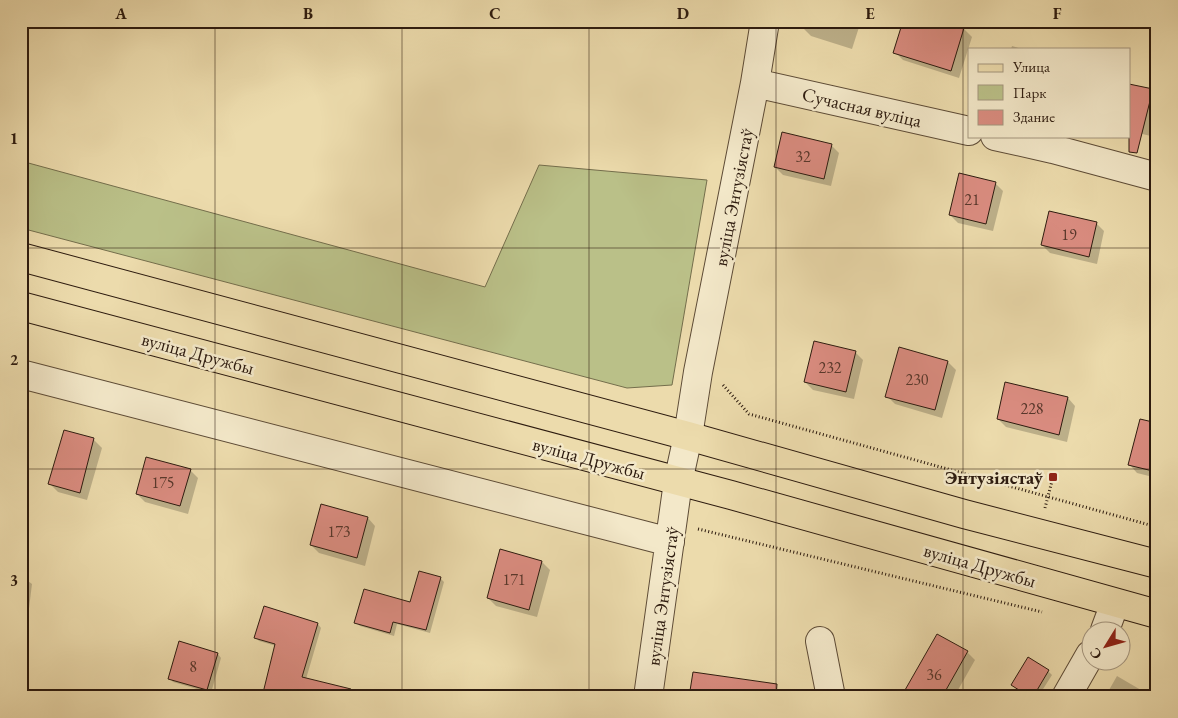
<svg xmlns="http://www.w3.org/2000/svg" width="1178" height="718" viewBox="0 0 1178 718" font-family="'EB Garamond',serif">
	<rect width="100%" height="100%" fill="#ecdbac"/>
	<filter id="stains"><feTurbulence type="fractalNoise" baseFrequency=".004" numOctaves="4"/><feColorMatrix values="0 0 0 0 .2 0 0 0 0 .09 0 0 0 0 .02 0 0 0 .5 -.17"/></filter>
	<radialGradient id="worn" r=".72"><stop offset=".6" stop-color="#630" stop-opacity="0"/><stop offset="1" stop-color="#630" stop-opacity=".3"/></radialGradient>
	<!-- green -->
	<path fill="#bac088" stroke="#746e4c" d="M21,161L485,287L539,165L707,180L672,385L627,388L21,228Z"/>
	<!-- shadow -->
	<path fill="#0003" d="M805,21H861L852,49L811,36L803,28Z
		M937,21L964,29L972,37L959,78L903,60L895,52Z
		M1012,46L1022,49H1011Z
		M1129,85L1157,91V130L1152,129L1151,136L1129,131Z
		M831,145L839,153L831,186L783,175L775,167Z
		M995,183L1003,191L993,231L958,223L950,215Z
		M1096,223L1104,231L1097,264L1050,253L1042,245Z
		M900,349L948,362L956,370L942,418L895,404L887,396Z
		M855,352L863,360L854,399L813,390L805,382Z
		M1068,398L1075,406L1067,442L1006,427L998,419Z
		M1157,425V478L1137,473L1130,465Z
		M64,431L94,440L102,448L87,500L58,492L50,484Z
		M190,470L198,478L188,514L145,502L137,494Z
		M368,518L375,526L365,566L319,553L311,545Z
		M542,562L550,570L537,617L496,606L488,598Z
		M440,578L444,582L430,633L397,624L394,636L360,626L356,623L411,604Z
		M21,580L28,581L32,584L26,633H21Z
		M265,608L318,624L321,628L306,679L315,697L276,646L259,641L255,637Z
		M967,652L975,660L954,697H903Z
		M218,654L221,658L211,693L173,682L170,678Z
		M1048,671L1052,675L1038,697H1029L1012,685Z
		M1117,676L1153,697H1105Z
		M466,693L481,697H465Z"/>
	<!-- building -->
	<path fill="#da8c80" stroke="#2d1b0f" d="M903,21H941L964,28L951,71L893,53Z
		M1129,84L1153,89L1137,153L1129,152Z
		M782,132L832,144L824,179L774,167Z
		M959,173L996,182L986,224L949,215Z
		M1049,211L1097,222L1089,257L1041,245Z
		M814,341L856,351L846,392L804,382Z
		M899,347L948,361L935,410L885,397Z
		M1005,382L1068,397L1059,435L997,419Z
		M1140,419L1157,423V472L1128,465Z
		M64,430L94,438L80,493L48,484Z
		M146,457L191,469L180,506L136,494Z
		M321,504L368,517L357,558L310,545Z
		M500,549L542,561L529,610L487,598Z
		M419,571L441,577L426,630L393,622L390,633L354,623L364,589L410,602Z
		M264,606L318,623L302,677L351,689L350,697H262L275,644L254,638Z
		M937,634L968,651L942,697H901Z
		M179,641L218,653L207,690L168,679Z
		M1028,657L1049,670L1033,697H1030L1011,685Z
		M693,672L777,684L776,697H689Z"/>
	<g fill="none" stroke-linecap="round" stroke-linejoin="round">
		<defs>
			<path id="minor" d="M755,83L969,131
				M995,136L1053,149L1157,177
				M21,374L670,542
				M1105,630L1115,603
				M820,641L831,697
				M648,697L678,482L688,436L698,372L755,83L765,21
				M1066,697L1090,655"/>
			<path id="major" d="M21,257L688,436L964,514L1157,564
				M21,306L731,495L1157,614"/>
		</defs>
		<!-- minor casing -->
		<use href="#minor" stroke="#5d4b36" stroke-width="30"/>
		<!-- major casing -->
		<use href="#major" stroke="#2d1b0f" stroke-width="30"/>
		<!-- path -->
		<path stroke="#2d1b0f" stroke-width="3" stroke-dasharray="1 2.5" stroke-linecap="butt" d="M723,385L749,414L1157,527
			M1045,508L1053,477
			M698,529L1042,612"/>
		<!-- minor -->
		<use href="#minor" stroke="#f3e8c9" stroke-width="28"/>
		<!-- major -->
		<use href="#major" stroke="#ecdbac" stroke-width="28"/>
	</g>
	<!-- grid -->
	<path fill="none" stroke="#2d1b0f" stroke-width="1" stroke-opacity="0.55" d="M215,21V697M402,21V697M589,21V697M776,21V697M963,21V697M21,248H1157M21,469H1157"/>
	<!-- markers -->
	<rect fill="#8f2418" stroke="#f3e8c9" stroke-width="2" x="1048" y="472" width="10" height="10" rx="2.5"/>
	<g text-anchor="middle" stroke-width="5" stroke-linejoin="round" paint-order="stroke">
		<!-- number labels -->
		<g font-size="16" fill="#58372b">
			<text x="803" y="162">32</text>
			<text x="972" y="205">21</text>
			<text x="1069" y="240">19</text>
			<text x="830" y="373">232</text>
			<text x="917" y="385">230</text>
			<text x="1032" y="414">228</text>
			<text x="163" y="488">175</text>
			<text x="339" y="537">173</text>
			<text x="514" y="585">171</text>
			<text x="193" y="672">8</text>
			<text x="934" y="680">36</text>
		</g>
		<!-- street labels -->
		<g font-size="19" fill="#2d1b0f" stroke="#f3e8c9">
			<text transform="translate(862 107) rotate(13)" y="7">Сучасная вуліца</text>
			<text transform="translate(733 197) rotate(-79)" y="7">вуліца Энтузіястаў</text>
			<text transform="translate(198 353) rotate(15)" y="7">вуліца Дружбы</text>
			<text transform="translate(589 458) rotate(15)" y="7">вуліца Дружбы</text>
			<text transform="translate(980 565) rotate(16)" y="7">вуліца Дружбы</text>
			<text transform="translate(662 596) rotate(-82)" y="7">вуліца Энтузіястаў</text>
		</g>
		<!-- poi labels -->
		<g font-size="19" font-weight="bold" fill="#2d1b0f" stroke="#f3e8c9" text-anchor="end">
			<text x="1043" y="484">Энтузіястаў</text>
		</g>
	</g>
	<!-- margin -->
	<rect width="1178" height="718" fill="none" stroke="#ecdbac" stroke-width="55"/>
	<!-- legend -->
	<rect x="968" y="48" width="162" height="90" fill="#f3e8c9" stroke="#a4967f"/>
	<rect x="978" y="64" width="25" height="8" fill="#ecdbac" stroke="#a4967f"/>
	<text x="1013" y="72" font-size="15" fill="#2d1b0f">Улица</text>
	<rect x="978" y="85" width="25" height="15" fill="#bac088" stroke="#a4967f"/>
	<text x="1013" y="98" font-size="15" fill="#2d1b0f">Парк</text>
	<rect x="978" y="110" width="25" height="15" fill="#da8c80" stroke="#a4967f"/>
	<text x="1013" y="122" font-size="15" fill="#2d1b0f">Здание</text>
	<!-- north arrow -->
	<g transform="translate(1106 646) rotate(233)"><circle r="24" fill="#f3e8c9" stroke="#a4967f"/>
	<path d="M0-4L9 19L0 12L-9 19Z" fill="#8f2418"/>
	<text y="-8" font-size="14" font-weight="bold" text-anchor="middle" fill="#2d1b0f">С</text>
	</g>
	<rect x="28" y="28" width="1122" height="662" fill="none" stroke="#2d1b0f" stroke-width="2"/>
	<g font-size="16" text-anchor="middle" font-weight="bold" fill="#2d1b0f">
		<text x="121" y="19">A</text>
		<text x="308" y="19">B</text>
		<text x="495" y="19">C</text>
		<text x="683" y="19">D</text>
		<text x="870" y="19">E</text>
		<text x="1057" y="19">F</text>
		<text x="14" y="144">1</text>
		<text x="14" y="365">2</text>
		<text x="14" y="586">3</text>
	</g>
	<rect width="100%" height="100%" filter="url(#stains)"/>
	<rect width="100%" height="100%" fill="url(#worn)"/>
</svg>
